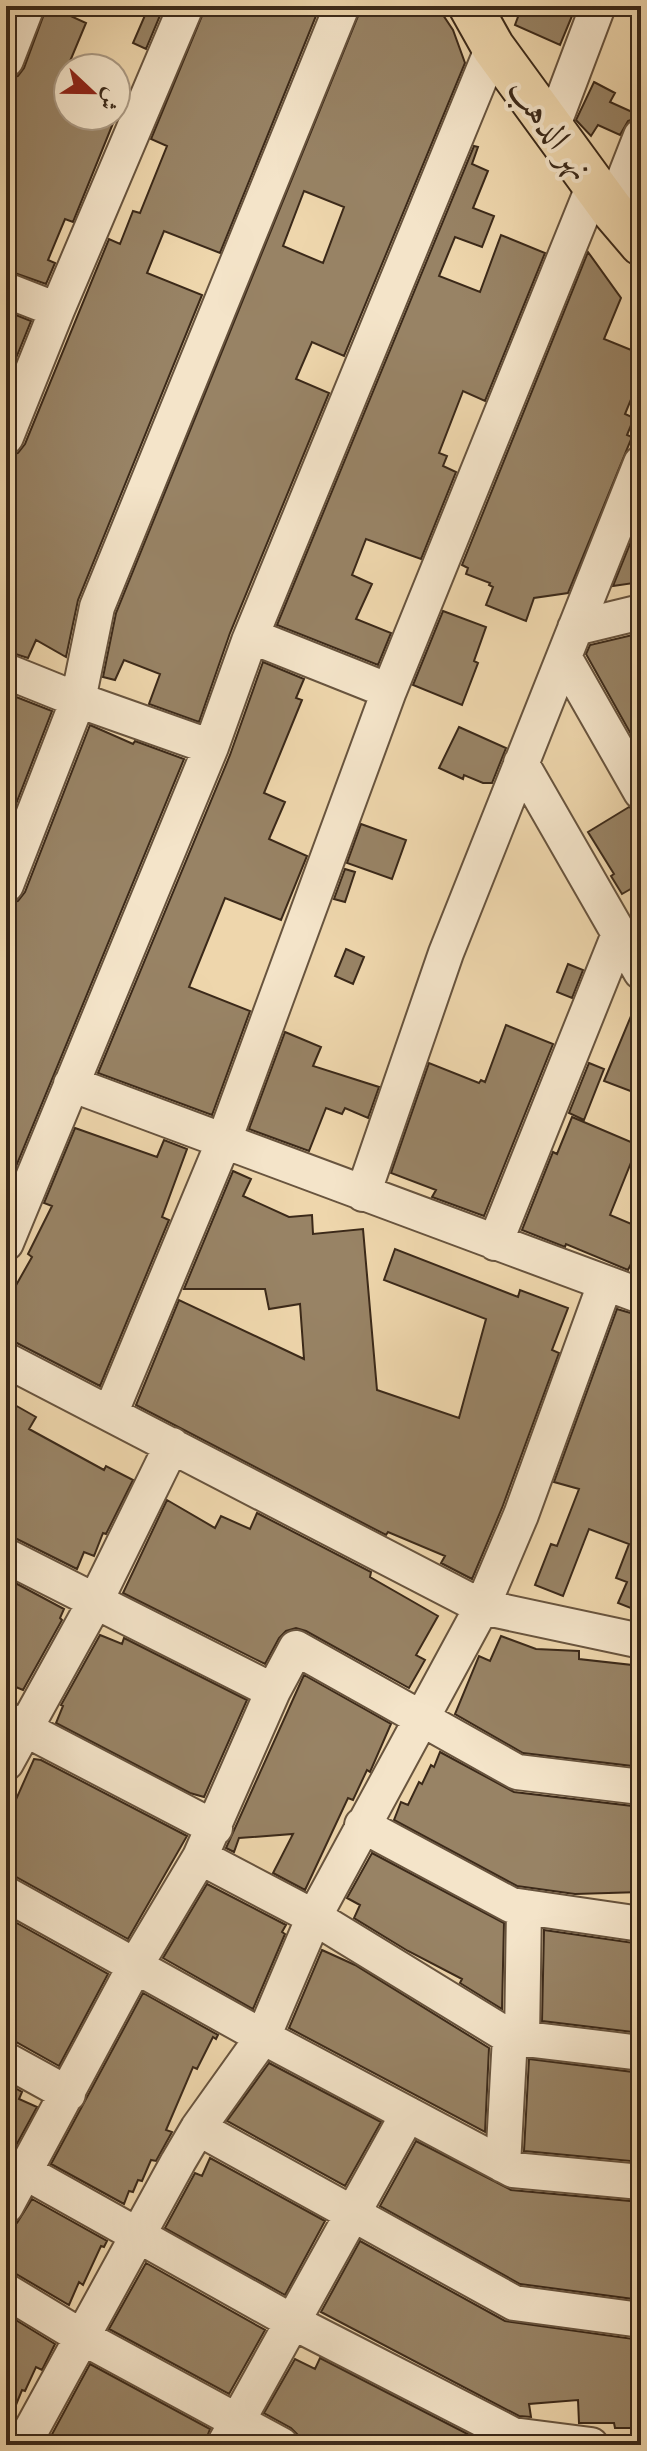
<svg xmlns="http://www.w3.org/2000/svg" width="647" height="2451" viewBox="0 0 647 2451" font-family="'EB Garamond',Amiri,serif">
	<rect width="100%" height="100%" fill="#eed6ac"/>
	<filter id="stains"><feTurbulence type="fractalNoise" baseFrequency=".0025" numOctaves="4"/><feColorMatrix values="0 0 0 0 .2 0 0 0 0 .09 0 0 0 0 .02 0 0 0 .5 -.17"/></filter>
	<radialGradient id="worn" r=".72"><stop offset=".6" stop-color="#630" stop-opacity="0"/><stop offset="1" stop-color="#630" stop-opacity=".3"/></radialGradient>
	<!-- building -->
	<path fill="#988365" stroke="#3b2919" stroke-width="2" fill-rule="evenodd" d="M47,6H67L64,13L86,23L68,66V116H116L73,222L65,219L48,260L55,263L46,284L6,270V80L18,76L24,68Z
		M149,6H164L146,49L133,43Z
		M206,6H320L220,253L164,231L147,273L202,295L78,600L66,657L36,640L28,658L6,651V457L18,453L25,444L109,239L120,244L133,211L140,213L167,146L151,139Z
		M362,6H437L453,30L465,63L344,356L312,342L296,379L329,393L230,633L199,722L149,704L160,674L124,660L115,680L103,677L116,613ZM304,191L344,207L323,263L283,246Z
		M522,6H549L572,16L560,45L515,25Z
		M594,82L615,93L610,102L641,116L628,121L620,135L598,125L591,136L576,120Z
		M474,146L478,147L472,164L488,171L473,208L494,216L482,247L455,237L439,276L480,292L501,235L545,253L485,401L463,391L439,453L447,456L443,466L456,472L421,559L366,539L352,575L372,584L356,619L391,633L378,665L277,625Z
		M588,252L621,298L604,339L641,354V375L625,414L634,418L627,435L632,437L568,593L534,598L526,621L486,605L493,587L489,585L490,583L466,574L468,568L462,565Z
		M6,311L31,321L6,383Z
		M641,538V582L613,586L632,539Z
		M443,611L486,627L474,661L478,663L462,705L413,685Z
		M641,633V752L586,654L590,645Z
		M263,662L304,679L296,698L302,700L264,793L285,802L269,839L307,856L281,920L225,898L189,987L250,1011L212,1115L98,1073L230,755Z
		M6,693L52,711L6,830Z
		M90,725L133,744L135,741L184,759L15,1169L6,1165V905L18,901L25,892Z
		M459,727L506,748L492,783H483L464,775L463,779L439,768Z
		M629,807L641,812V883L622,894L611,876L614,874L588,832Z
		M361,824L406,840L392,879L347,863Z
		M345,869L355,872L345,902L334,899Z
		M346,949L364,957L353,984L335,976Z
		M568,964L583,970L572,998L557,992Z
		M641,992V1095L604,1081Z
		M506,1025L553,1044L484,1216L432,1197L436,1190L391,1173L429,1063L479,1083L481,1080L485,1082Z
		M285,1032L321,1047L313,1066L379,1087L368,1118L345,1108L342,1114L326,1108L309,1151L249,1129Z
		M589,1063L604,1069L584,1120L569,1113Z
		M572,1117L638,1145L610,1215L641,1228L634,1251L637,1252L628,1270L566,1244L565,1247L522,1230L553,1152L557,1154Z
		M75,1128L157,1157L164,1140L187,1149L162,1217L169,1220L100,1386L15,1342L6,1340V1303L32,1257L28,1254L52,1206L44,1203Z
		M233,1171L251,1179L243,1196L289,1217L312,1215L313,1234L363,1229L377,1390L459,1418L486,1319L384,1280L395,1249L518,1297L520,1290L568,1308L552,1350L559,1353L502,1508L472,1579L441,1563L445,1556L388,1532L386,1535L136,1405L179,1300L304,1359L300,1304L269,1309L265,1289H184Z
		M617,1309L641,1316V1612L618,1603L627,1582L616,1578L629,1544L589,1529L563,1596L535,1585L551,1544L557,1546L579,1489L554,1482Z
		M6,1400L36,1417L29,1429L104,1470L106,1466L133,1480L106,1534L103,1533L94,1556L84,1552L77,1569L15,1538L6,1536Z
		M167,1500L215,1528L221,1516L250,1529L257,1513L371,1572L370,1577L438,1616L416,1655L425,1660L409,1688L306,1631L296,1628L286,1631L279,1638L265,1664L123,1593Z
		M6,1578L64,1609L60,1618L62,1620L23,1690L6,1683Z
		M100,1635L122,1644L124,1638L247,1700L204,1797L190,1793L56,1723L63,1706L61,1705Z
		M501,1636L536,1649L579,1651V1659L641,1666V1767L523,1753L455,1714L479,1656L490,1661Z
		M304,1675L391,1724L370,1772L367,1770L353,1800L348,1798L305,1890L273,1873L293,1834L239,1838L234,1852L226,1848Z
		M440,1752L514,1792L641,1807V1892L575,1894L517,1886L394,1820L401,1802L408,1805L419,1782L422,1784L431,1765L434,1767Z
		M34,1759L41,1760L187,1836L128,1939L16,1877L6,1874V1822Z
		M372,1853L504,1923L502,2009L460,1983L462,1979L408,1951L354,1918L360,1905L347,1898Z
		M207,1884L286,1925L282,1932L285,1934L253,2009L163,1958Z
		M6,1917L108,1974L59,2066L16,2042L6,2040Z
		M544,1930L641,1944V2033L542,2021Z
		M322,1950L355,1965L489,2048L485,2132L289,2028Z
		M143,1993L218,2035L216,2039L213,2037L197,2069L193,2067L166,2130L172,2132L156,2161L151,2160L142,2181L138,2180L133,2192L129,2191L124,2204L51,2164Z
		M529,2059L641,2073V2162L524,2151Z
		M269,2063L381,2122L345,2186L227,2121Z
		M6,2083L22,2092L19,2099L37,2107L6,2164Z
		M416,2141L511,2190L641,2202V2300L520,2284L380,2206Z
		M210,2158L325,2221L285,2295L165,2228L195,2173L202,2176Z
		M32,2199L107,2241L104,2247L101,2246L83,2285L79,2282L69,2305L16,2274L6,2271V2226L17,2223Z
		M360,2241L505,2321L641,2340V2428H615L614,2423H579L578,2400L529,2404L531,2417L519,2416L321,2312Z
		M146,2263L265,2330L229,2394L109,2329Z
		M6,2314L55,2344L42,2370L36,2367L25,2391L22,2390L7,2427Z
		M320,2358L489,2445L301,2444L298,2435L291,2428L264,2413L295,2359L315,2369Z
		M90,2364L210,2429L204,2445H66L50,2438Z"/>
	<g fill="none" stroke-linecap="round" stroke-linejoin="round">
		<defs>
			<path id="minor" d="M6,60L27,6
				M552,128L598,6
				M612,210L641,136
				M6,290L57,310
				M6,437L57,310L186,6
				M575,628L641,612
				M251,636L389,691
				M564,657L641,792
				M6,671L78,700L211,747
				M521,763L641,972
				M6,885L78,700L97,607L342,6
				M71,1084L641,1296
				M363,1194L446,953L641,463
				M6,1243L211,747L249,641L493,47
				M495,1243L619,934
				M6,1360L482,1607L641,1641
				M110,1414L223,1143L389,691L594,185
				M6,1556L273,1691
				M6,1719L215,1828
				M6,1763L95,1602L172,1445
				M362,1825L511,1905L641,1924
				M200,1857L314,1917L510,2037L641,2053
				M6,1894L263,2037L513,2170L641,2182
				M522,2039L524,1907
				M6,2060L68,2094
				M198,2128L514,2303L641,2320
				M503,2165L510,2037
				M25,2172L291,2321L513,2435L591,2445
				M6,2206L135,1966L200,1857L273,1691L296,1648L517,1772L641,1787
				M6,2291L82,2337L281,2445
				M23,2445L178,2162L198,2128L263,2037L314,1917L482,1607L521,1515L605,1284
				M224,2445L408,2114"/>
			<path id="major" d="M470,6L493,47L612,210L641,244"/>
		</defs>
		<!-- minor casing -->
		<use href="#minor" stroke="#68543e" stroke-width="38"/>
		<!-- major casing -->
		<use href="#major" stroke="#3b2919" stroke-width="46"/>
		<!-- minor -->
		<use href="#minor" stroke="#f4e4c9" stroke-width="34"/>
		<!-- major -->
		<use href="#major" stroke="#eed6ac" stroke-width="42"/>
	</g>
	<g text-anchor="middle" stroke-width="8" stroke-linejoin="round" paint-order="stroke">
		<!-- street labels -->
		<g font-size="36" fill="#3b2919" stroke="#f4e4c9">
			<text transform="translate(552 128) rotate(54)" y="13">نهر الدهب</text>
		</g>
	</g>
	<!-- margin -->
	<rect width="647" height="2451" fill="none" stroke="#eed6ac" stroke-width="32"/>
	<rect x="8" y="8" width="631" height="2435" fill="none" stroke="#3b2919" stroke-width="4"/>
	<rect x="16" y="16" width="615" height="2419" fill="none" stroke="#3b2919" stroke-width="2"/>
	<!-- north arrow -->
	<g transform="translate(92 92) rotate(112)"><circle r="38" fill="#f4e4c9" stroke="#aa9983" stroke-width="2"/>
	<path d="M0-6L14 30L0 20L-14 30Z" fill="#8f2418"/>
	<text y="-12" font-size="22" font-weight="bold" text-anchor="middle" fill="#3b2919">ش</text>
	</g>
	<rect width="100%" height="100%" filter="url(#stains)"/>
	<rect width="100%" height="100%" fill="url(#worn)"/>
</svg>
